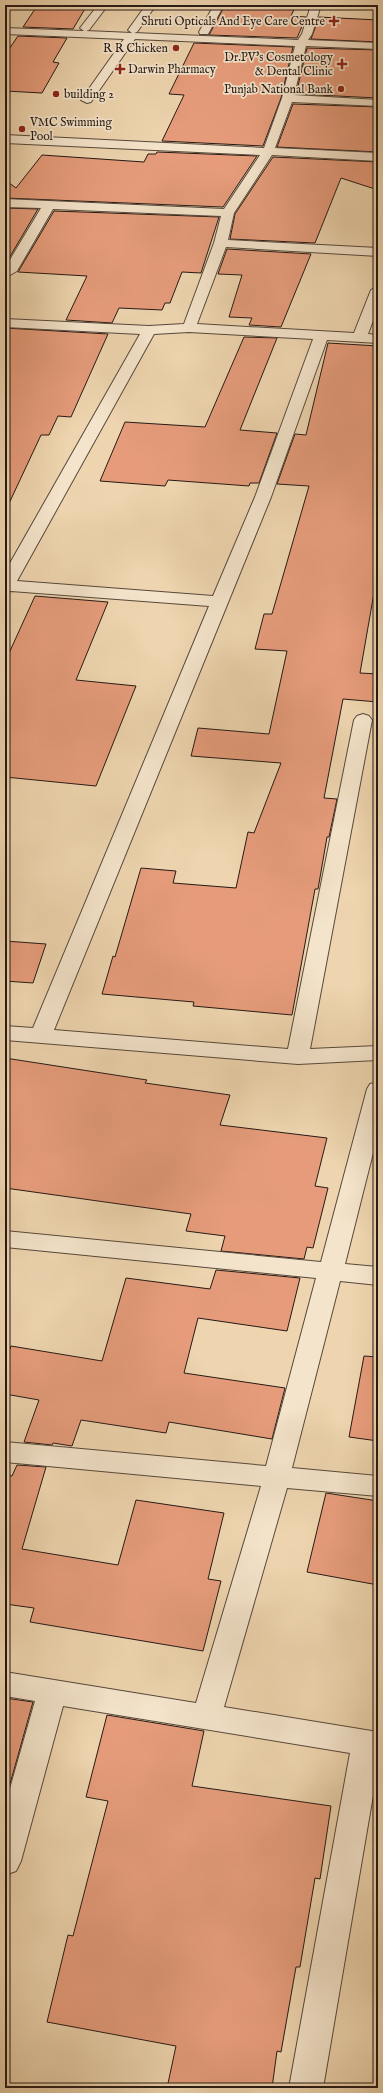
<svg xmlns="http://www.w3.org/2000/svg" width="383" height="2093" viewBox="0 0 383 2093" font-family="'IM FELL English',serif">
	<rect width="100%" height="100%" fill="#eed5af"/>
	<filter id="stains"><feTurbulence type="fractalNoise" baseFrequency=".005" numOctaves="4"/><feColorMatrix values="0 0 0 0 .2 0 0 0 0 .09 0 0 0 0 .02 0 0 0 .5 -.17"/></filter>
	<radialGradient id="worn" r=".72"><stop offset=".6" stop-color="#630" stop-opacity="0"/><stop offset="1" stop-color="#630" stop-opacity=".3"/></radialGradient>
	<!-- building -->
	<path fill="#e69c7b" stroke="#251915" d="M225,5H296L291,16L306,17L297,38L209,35Z
		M37,6H51L86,7L73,29L23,27Z
		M319,17L378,20V42L311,39Z
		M18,36L67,38L53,62L59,63L42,93L5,91V55Z
		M194,43L293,47L281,98L263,146L162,141L184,95L169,94Z
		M307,48L378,50V98L296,94Z
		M293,104L378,107V152L277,147Z
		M157,152L257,156L223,207L5,198V180L16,188L42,155L144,162L148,154H156Z
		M273,157L378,162V190L341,178L315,243L230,239L235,214Z
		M5,208L38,209L5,265Z
		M54,211L219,217L201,273L182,272L170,303H165L162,310L119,308L112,323L66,320L87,276L18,272Z
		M227,249L311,254L281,327L249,325L252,318L229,317L242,275L218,274Z
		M5,328L108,334L71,417L58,416L49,435H41L5,512Z
		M244,337L277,338L240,430L277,433L259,483H250L249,486L168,480L165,486L100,481L125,422L205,427Z
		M328,343L378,346V570L360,673L378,674V702L343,699L324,798L337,799L329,837H327L318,889H315L292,1015L193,1006L194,1002L102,994L113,956L115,957L141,868L176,871L173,883L236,888L248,832L254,833L281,763L191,756L198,728L269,734L287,651L255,649L264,614H272L309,486L277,484L295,434L306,435Z
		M35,596L108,602L76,680L136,686L96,786L5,777V662Z
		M5,941L46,944L33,983L5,981Z
		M5,1058L147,1080L145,1083L230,1095L220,1125L327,1138L315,1186L328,1188L313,1248L307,1247L304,1259L221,1251L225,1236L186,1231L191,1214L5,1188Z
		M216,1270L300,1278L287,1331L198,1318L184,1373L285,1388L272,1439L169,1422L166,1433L81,1420L72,1446L53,1443L52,1445L24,1442L39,1400L5,1394V1361L11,1346L102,1361L126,1278L210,1289Z
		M364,1356L378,1357V1441L349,1437Z
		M17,1465L46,1467L22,1549L118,1565L136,1500L224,1513L208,1579L221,1581L203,1651L30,1622L34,1608L5,1604V1475L12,1476Z
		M326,1493L378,1501V1585L307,1572Z
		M5,1698L33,1702L8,1791H5Z
		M107,1715L204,1731L192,1786L331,1806L320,1879L315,1878L300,1967H296L281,2052L277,2051L272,2088H167L176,2046L47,2022L68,1935L73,1936L108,1801L86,1797Z"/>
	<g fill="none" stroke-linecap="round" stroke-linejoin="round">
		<defs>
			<path id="minor" d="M98,5H108L89,30L86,31L132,33L128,30L146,5H156L137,32L134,33L298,40L302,34L311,5H321L312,34L308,40L378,43V49L306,46L294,95L378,100V106L292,102L275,148L378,153V161L272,155L234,213L228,240L378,248V256L226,247L197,324L354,333L371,290L378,286V307L368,334L378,335V343L327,340L271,497L54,1030L288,1049L354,720L357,716L363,714L369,716L372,720L310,1049L378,1046V1060L298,1064L5,1040V1026L33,1028L209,606L11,591L5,592V572L140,334L5,327V319L149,326L184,324L214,243L221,216L53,209L17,271L10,275L5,274V268L41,208L5,207V199L224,209L260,155L5,143V135L264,148L282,98L295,46L135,39L91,102L87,103L81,100L124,39L5,34V28L84,31L80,28ZM189,332L313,339L255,497L213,596L17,581L154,334Z
				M214,5H224L208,34H200L199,32Z
				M378,1082V1133L345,1264L378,1267V1285L340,1281L292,1468L378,1476V1496L287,1488L224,1707L378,1732V1766L323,2088H289L350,1753L63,1706L21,1861L16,1871L5,1875V1806L35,1701L5,1696V1672L196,1703L261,1486L5,1462V1442L266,1466L316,1278L5,1247V1231L321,1262L367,1089L370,1084Z"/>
		</defs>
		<!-- minor casing -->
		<use href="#minor" stroke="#57483c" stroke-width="2"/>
		<!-- minor -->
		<use href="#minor" fill="#f4e4cb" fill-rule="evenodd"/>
	</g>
	<!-- markers -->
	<g fill="#8f2418" stroke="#f4e4cb" stroke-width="1.5">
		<path d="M332 15h4v4h4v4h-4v4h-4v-4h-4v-4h4z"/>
		<circle cx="176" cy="48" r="4"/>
		<path d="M340 58h4v4h4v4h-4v4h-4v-4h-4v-4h4z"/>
		<path d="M118 63h4v4h4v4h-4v4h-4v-4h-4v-4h4z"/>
		<circle cx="341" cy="89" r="4"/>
		<circle cx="56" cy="94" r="4"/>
		<circle cx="22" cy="129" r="4"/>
	</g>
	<g text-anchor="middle" stroke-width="3.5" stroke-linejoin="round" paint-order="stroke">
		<!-- far-poi labels -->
		<g font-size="12" fill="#251915" stroke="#f4e4cb" text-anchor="end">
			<text x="325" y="25">Shruti Opticals And Eye Care Centre</text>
			<text x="168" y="52">R R Chicken</text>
			<text x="333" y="61">Dr.PV's Cosmetology<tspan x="333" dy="14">&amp; Dental Clinic</tspan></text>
			<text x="128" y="73" text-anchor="start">Darwin Pharmacy</text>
			<text x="333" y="93">Punjab National Bank</text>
			<text x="64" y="98" text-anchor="start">building 2</text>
			<text x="30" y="126" text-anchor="start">VMC Swimming<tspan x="30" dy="14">Pool</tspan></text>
		</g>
	</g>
	<!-- margin -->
	<rect width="383" height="2093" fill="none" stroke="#eed5af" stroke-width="20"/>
	<rect x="6" y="6" width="371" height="2081" fill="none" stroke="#251915" stroke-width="2"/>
	<rect x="10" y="10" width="363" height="2073" fill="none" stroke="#251915"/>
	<rect width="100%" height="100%" filter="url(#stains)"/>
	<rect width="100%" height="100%" fill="url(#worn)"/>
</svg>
